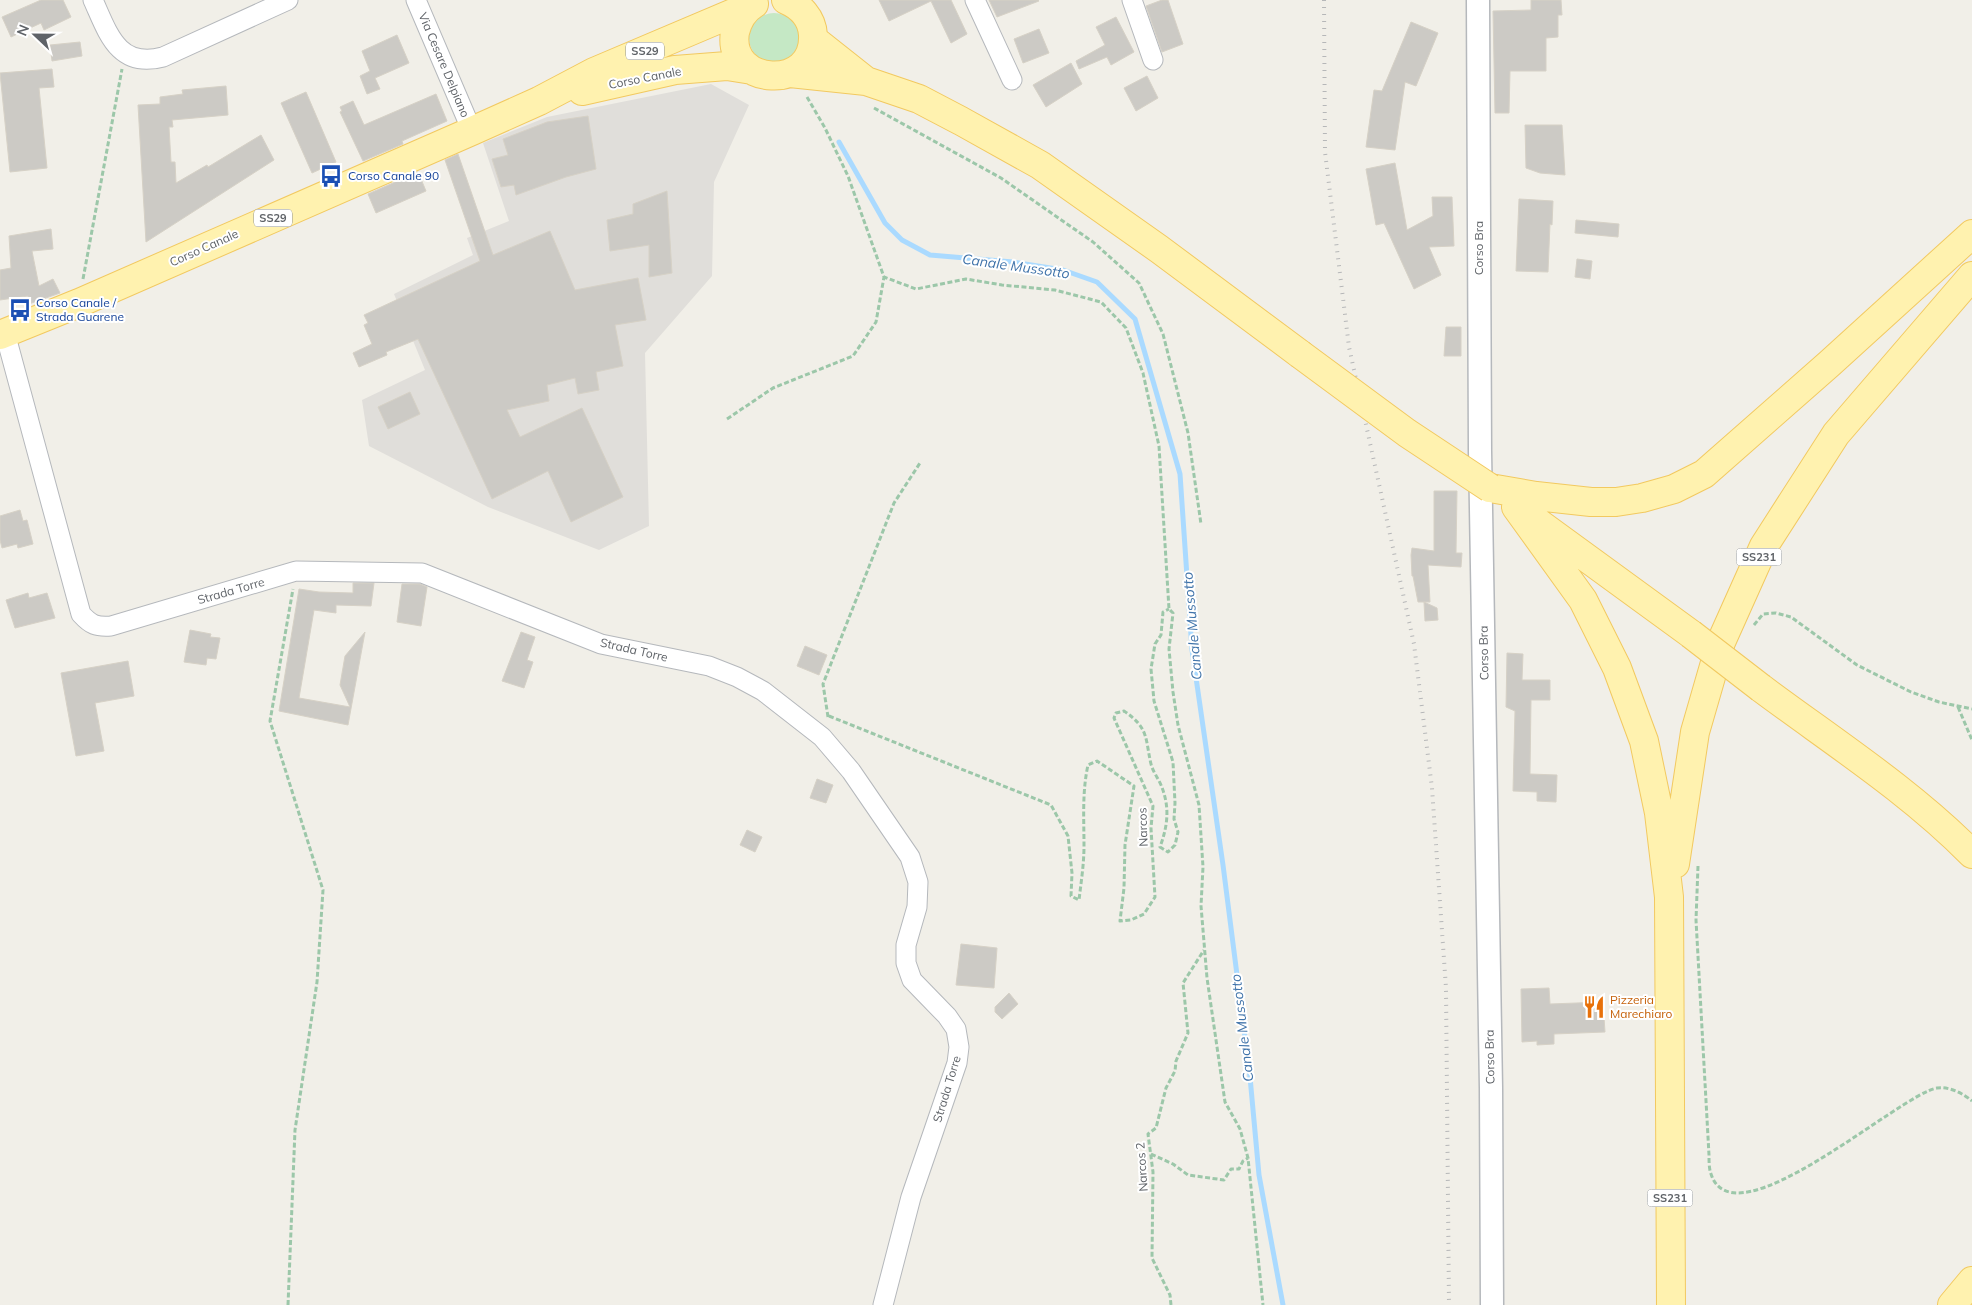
<svg xmlns="http://www.w3.org/2000/svg" width="1972" height="1305" viewBox="0 0 1972 1305" font-family="Mulish,sans-serif">
	<rect width="100%" height="100%" fill="#f1efe8"/>
	<!-- industrial -->
	<path fill="#e0deda" d="M711,84L749,105L714,182L712,276L645,353L649,526L599,550L488,507L369,446L362,400L425,370L394,294L473,255L467,238L509,221L483,143L547,117Z"/>
	<!-- green -->
	<path fill="#c5e8c5" d="M749 38a25 25 0 1 1 50 0a25 25 0 1 1-50 0Z"/>
	<g fill="none" stroke-linecap="round" stroke-linejoin="round">
		<!-- stream -->
		<path stroke="#aadaff" stroke-width="5" d="M839,142L885,223L902,240L930,255L1013,262L1063,270L1097,282L1135,319L1180,474L1192,650L1223,865L1250,1077L1259,1175L1283,1305"/>
	</g>
	<!-- building -->
	<path fill="#cccac5" stroke="#d6d1c6" d="M41,0H63L71,17L44,30L41,23L11,37L2,17Z
		M879,0H951L967,34L951,43L931,1L889,21Z
		M989,0H1038L1039,1L997,17Z
		M1162,0H1168L1183,44L1162,52L1146,6Z
		M1531,0H1561L1562,15H1558V37L1546,38V71H1510L1509,113H1495L1493,11L1531,10Z
		M1116,17L1134,52L1111,65L1107,57L1079,69L1076,61L1105,45L1096,27Z
		M1411,22L1438,33L1416,86L1405,82L1395,150L1366,147L1374,90L1382,91Z
		M1039,29L1049,53L1023,63L1014,39Z
		M397,35L409,63L375,78L380,89L367,94L360,76L370,71L362,51Z
		M80,42L82,56L52,61L50,45Z
		M1071,63L1082,84L1046,107L1033,85Z
		M52,69L54,87L39,88L47,168L10,172L0,73Z
		M1147,76L1158,98L1136,111L1124,88Z
		M226,86L228,115L172,120L173,127H169L171,162H175L176,183L207,165L208,167L261,135L274,160L146,242L138,105L160,104V97L183,94L182,90Z
		M306,92L336,162L312,173L281,103Z
		M436,94L447,121L402,141L403,144L363,161L340,112L342,111L340,107L353,101L364,125Z
		M588,116L596,169L566,177L516,195L514,185L501,187L492,159L508,155L503,139L547,122Z
		M1525,125H1562L1565,175L1540,173L1526,168Z
		M458,154L493,255L550,231L575,290L638,278L646,320L615,325L623,366L596,372L599,390L578,394L575,378L547,385L549,401L507,410L520,437L582,408L623,497L571,522L548,471L492,499L418,339L386,352L387,355L359,367L353,353L372,344L364,325L368,323L364,315L480,261L445,160Z
		M1395,163L1407,230L1433,216L1432,197H1452L1454,246L1429,247L1441,275L1414,289L1384,223L1376,225L1366,169Z
		M418,172L426,191L376,213L368,194Z
		M667,191L672,273L649,277V245L610,251L607,220L633,214V204Z
		M1519,199L1553,201L1552,225L1550,224L1548,272L1516,271Z
		M1576,220L1619,224L1618,237L1575,233Z
		M51,229L53,249L32,251L39,286L53,279L60,293L29,304L28,296L0,300V270L11,268L9,236Z
		M1577,259L1592,261L1590,279L1575,277Z
		M1446,327H1461V356H1444Z
		M410,392L420,414L388,429L378,407Z
		M1434,491H1457L1456,553H1462L1461,567L1428,565L1430,602H1418L1413,576H1412L1411,555L1412,548L1434,551Z
		M20,510L23,521L27,520L33,544L18,548L17,544L2,548L0,540V516Z
		M353,583H374L371,606L336,605V613L314,610L299,698L350,707L340,685L345,656L365,632L348,725L279,711L299,589L319,592L353,593Z
		M402,584H420L427,587L421,626L397,622Z
		M28,593L29,598L47,593L55,618L15,628L6,600Z
		M1424,602L1437,608L1438,620L1425,621Z
		M190,630L211,634L210,637L220,638L216,659L207,658L206,665L184,662Z
		M521,632L535,637L527,660L533,662L524,688L502,681Z
		M805,646L827,655L819,675L797,666Z
		M1507,653L1523,654L1522,680H1550V700H1531L1530,774L1557,775L1556,802L1537,801V792L1513,791L1515,711L1506,707Z
		M128,661L134,696L95,703L104,751L76,756L61,673Z
		M817,779L833,785L826,803L810,798Z
		M747,830L762,837L755,852L740,845Z
		M961,944L997,948L994,988L956,985Z
		M1549,988L1550,1004L1603,1002L1605,1032L1554,1034V1044L1537,1045V1041L1522,1042L1521,989Z
		M1009,993L1018,1004L1002,1019L995,1012V1007Z"/>
	<g fill="none" stroke-linecap="round" stroke-linejoin="round">
		<defs>
			<path id="minor" d="M93,0C108,33 118,69 163,57L288,0
				M416,0L472,131
				M975,0L1012,80
				M1132,0L1153,60
				M5,333L81,614C91,625 96,627 111,626L296,571L422,573L601,644L709,666L737,677L763,691L822,737L851,771L910,857L918,882L917,907L906,945V963L912,980L947,1016L956,1029L959,1047L957,1063L911,1197L883,1305"/>
			<path id="tertiary" d="M1478,0L1480,451L1491,1088L1492,1305"/>
			<path id="primary" d="M754,4C744,10 738,20 735,32C726,87 816,92 813,35C812,18 800,6 786,0
				M813,39L866,81
				M790,73L866,81L919,99L961,121L1040,165L1159,249L1300,354
				M582,91L675,70L727,66L752,70
				M0,335L79,303L472,131L539,101L594,72L752,5
				M1490,488L1536,496L1591,502H1616L1642,498L1674,489L1704,474L1829,364L1972,234
				M1516,507L1583,600L1617,668L1644,741L1659,813L1669,897L1671,1305
				M1536,521L1691,634
				M1761,688C1832,741 1910,791 1972,854
				M1675,864L1695,732L1721,642L1764,546L1836,434L1972,276
				M1952,1305L1972,1281"/>
		</defs>
		<!-- minor casing -->
		<use href="#minor" stroke="#b5b8bc" stroke-width="21"/>
		<!-- tertiary casing -->
		<use href="#tertiary" stroke="#b5b8bc" stroke-width="25"/>
		<!-- primary casing -->
		<use href="#primary" stroke="#f2c960" stroke-width="30"/>
		<!-- path -->
		<path stroke="#9cc7a9" stroke-width="3" stroke-dasharray="5 2.5" stroke-linecap="butt" d="M807,97L825,128L848,176L884,277L916,289L966,279L1002,285L1055,290L1101,302L1126,328L1143,373L1159,446L1169,609L1173,613L1169,649L1173,692L1178,725L1199,805L1203,867L1201,906L1207,978L1225,1102L1240,1129L1248,1158L1263,1305
			M874,108L1001,178L1093,242L1139,283L1163,334L1188,433L1201,524
			M83,279L122,69
			M727,419L773,388L853,356L876,322L884,277
			M1754,625L1763,614L1776,613L1791,617L1857,665L1911,692L1939,702L1972,709
			M1958,707L1972,740
			M829,716L1051,805L1068,836L1072,873L1071,896L1079,900C1081,883 1084,864 1084,846C1084,819 1082,792 1088,765L1097,761L1134,786L1125,845L1124,888L1120,921L1131,920L1144,914L1155,897L1151,828L1153,806L1114,718L1116,713L1124,711C1149,728 1145,738 1151,764C1153,772 1158,778 1161,785C1170,807 1168,825 1160,847L1168,852L1175,845L1178,832L1174,819L1175,803L1173,762L1154,701L1151,669L1155,644L1161,635L1163,612L1169,609
			M828,717L823,684L894,503L920,463
			M1698,866L1696,920L1709,1155C1709,1161 1709,1169 1711,1174C1734,1245 1900,1094 1937,1088C1949,1086 1964,1094 1972,1101
			M1151,1154L1173,1164L1188,1175L1224,1180L1231,1169H1239L1243,1161L1248,1158
			M288,1305L295,1130L317,982L323,890L270,721L293,589
			M1171,1305L1170,1295L1152,1258L1153,1172L1148,1134L1156,1128L1166,1088L1175,1071L1176,1061L1188,1033L1183,983L1204,950"/>
		<!-- minor -->
		<use href="#minor" stroke="#fff" stroke-width="19"/>
		<!-- tertiary -->
		<use href="#tertiary" stroke="#fff" stroke-width="22"/>
		<!-- primary -->
		<use href="#primary" stroke="#fff2af" stroke-width="28"/>
		<!-- rail -->
		<path stroke="#b6b7b8" stroke-width="4" stroke-dasharray="1 6" stroke-linecap="butt" d="M1324,0L1325,152L1349,347L1414,644L1432,788L1446,988L1449,1305"/>
		<defs>
			<path id="primary-bridge" d="M1300,354L1407,433L1490,488
				M1691,634L1761,688"/>
		</defs>
		<!-- primary-bridge casing -->
		<use href="#primary-bridge" stroke="#f2c960" stroke-width="30" stroke-linecap="butt"/>
		<!-- primary-bridge -->
		<use href="#primary-bridge" stroke="#fff2af" stroke-width="28"/>
	</g>
	<!-- icons -->
	<defs>
		<symbol id="bus-bare" viewBox="-9 -9 18 18"><path d="M-5-6H5V4H4V6H2V4H-2V6H-4V4H-5ZM-3.5-4V0h7V-4ZM-3.5 1.2v1.5H-2V1.2ZM2 1.2v1.5H3.5V1.2Z" fill="#1a4fb4" stroke="#fff" stroke-width="2.5" paint-order="stroke"/></symbol>
		<symbol id="restaurant-bare" viewBox="-9 -9 18 18"><path d="M-5-6h1v4h1v-4h1v4h1v-4h1v5L-1.5 .5V6h-2V.5L-5-1ZM5-6V6H3V1.5H1.5Q1.5-4 5-6Z" fill="#e8710a" stroke="#fff" stroke-width="2.5" paint-order="stroke"/></symbol>
	</defs>
	<g fill-rule="evenodd">
		<use href="#bus-bare" x="315" y="160" width="32" height="32"/>
		<use href="#bus-bare" x="4" y="294" width="32" height="32"/>
		<use href="#restaurant-bare" x="1578" y="991" width="32" height="32"/>
	</g>
	<g text-anchor="middle" stroke-width="4" stroke-linejoin="round" paint-order="stroke">
		<!-- shield labels -->
		<g fill="#fff" stroke="#8f9295" stroke-width="1">
			<rect x="626" y="42.5" width="38" height="17" rx="4"/>
			<rect x="254" y="209.5" width="38" height="17" rx="4"/>
			<rect x="1736.5" y="548.5" width="45" height="17" rx="4"/>
			<rect x="1647.5" y="1189.5" width="45" height="17" rx="4"/>
		</g>
		<g font-size="11" font-weight="bold" fill="#5f6368">
			<text x="645" y="55">SS29</text>
			<text x="273" y="222">SS29</text>
			<text x="1759" y="561">SS231</text>
			<text x="1670" y="1202">SS231</text>
		</g>
		<!-- street labels -->
		<g font-size="12" fill="#5f6368" stroke="#fff">
			<text transform="translate(444 65) rotate(67)" y="4">Via Cesare Delpiano</text>
			<text transform="translate(645 78) rotate(-11)" y="4">Corso Canale</text>
			<text transform="translate(204 248) rotate(-24)" y="4">Corso Canale</text>
			<text transform="translate(1479 248) rotate(-90)" y="4">Corso Bra</text>
			<text transform="translate(231 591) rotate(-16)" y="4">Strada Torre</text>
			<text transform="translate(634 650) rotate(13)" y="4">Strada Torre</text>
			<text transform="translate(1484 653) rotate(-91)" y="4">Corso Bra</text>
			<text transform="translate(1143 827) rotate(-92)" y="4">Narcos</text>
			<text transform="translate(1490 1057) rotate(-91)" y="4">Corso Bra</text>
			<text transform="translate(947 1089) rotate(-73)" y="4">Strada Torre</text>
			<text transform="translate(1142 1167) rotate(-94)" y="4">Narcos 2</text>
		</g>
		<!-- transit labels -->
		<g font-size="12" fill="#164399" stroke="#fff" text-anchor="start">
			<text x="348" y="180">Corso Canale 90</text>
			<text x="36" y="307">Corso Canale /<tspan x="36" dy="14">Strada Guarene</tspan></text>
		</g>
		<!-- food labels -->
		<g font-size="12" fill="#c56008" stroke="#fff" text-anchor="start">
			<text x="1610" y="1004">Pizzeria<tspan x="1610" dy="14">Marechiaro</tspan></text>
		</g>
		<!-- water labels -->
		<g font-size="14" font-style="italic" fill="#4174aa" stroke="#fff">
			<text transform="translate(1016 266) rotate(8)" y="5">Canale Mussotto</text>
			<text transform="translate(1192 626) rotate(-95)" y="5">Canale Mussotto</text>
			<text transform="translate(1242 1028) rotate(-97)" y="5">Canale Mussotto</text>
		</g>
	</g>
	<!-- north arrow -->
	<g transform="translate(35 35) rotate(292)" stroke="#ffffff" stroke-width="4" paint-order="stroke">
	<path d="M0-4L9 19L0 12L-9 19Z" fill="#5f6368"/>
	<text y="-8" font-size="14" font-weight="bold" text-anchor="middle" fill="#5f6368">N</text>
	</g>
</svg>
